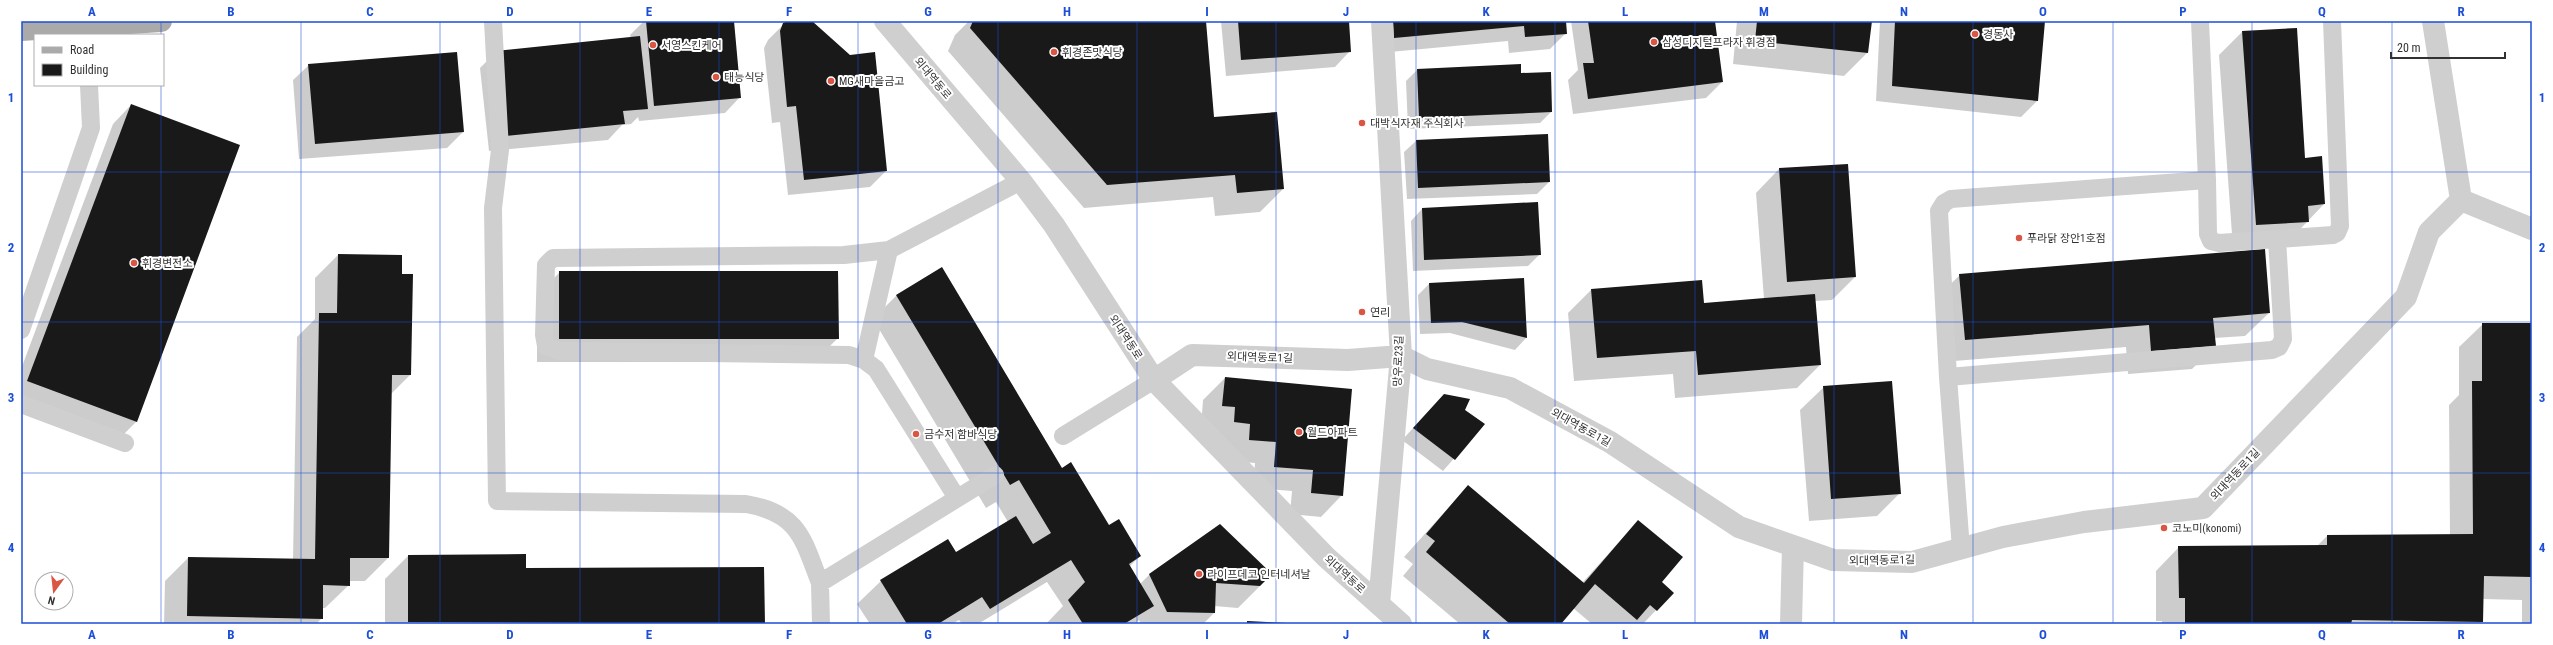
<svg xmlns="http://www.w3.org/2000/svg" width="2553" height="645" viewBox="0 0 2553 645" font-family="'Roboto Condensed','Noto Sans KR',sans-serif">
	<rect width="100%" height="100%" fill="#fff"/>
	<!-- shadow -->
	<path fill="#0003" d="M644,21H733L740,97L725,113L639,121L638,117L631,124L622,125L608,140L489,151L480,68L496,52L631,38L630,35Z
		M790,21H810L850,56L874,53L886,171L870,187L788,195L780,122L772,123L764,48L768,40L784,24Z
		M969,21H1205L1213,118L1283,189L1260,212L1215,216L1213,197L1084,208L948,51L955,35Z
		M1221,21H1348L1350,51L1335,67L1226,76Z
		M1376,21H1565L1566,33L1550,49L1509,53L1508,41L1379,53Z
		M1571,21H1714L1722,82L1706,98L1573,114L1568,80L1578,70Z
		M1737,21H1871L1867,53L1844,76L1733,64Z
		M1880,21H2044L2037,101L2021,117L1876,101Z
		M2242,32L2305,159L2324,204L2285,245L2233,248L2219,55Z
		M309,65L463,132L447,148L299,159L293,80Z
		M1417,70L1520,74L1551,112L1540,123L1408,129L1406,81Z
		M131,105L239,146L136,422L117,441L21,404V369L113,124Z
		M1547,135L1549,182L1537,194L1407,199L1404,152L1416,141Z
		M1779,169L1855,277L1832,300L1815,301L1820,365L1797,388L1675,398L1673,374L1574,381L1568,313L1591,290L1703,304L1764,299L1756,193Z
		M1422,209L1540,254L1528,266L1413,271L1411,221Z
		M338,255L401,275L410,375L391,394L388,558L365,581H349V585L325,608H322V618L316,624H164L165,581L188,558L293,559L297,337L315,319V278Z
		M942,268L1062,469L1108,526L1140,556L1129,567L1140,584L1149,575L1219,526L1260,586L1238,608L1214,606V613L1203,624H1141L1139,620L1135,624H1046L1063,606L1047,582L978,624H962L959,620L952,624H870L857,604L881,581L948,540L956,554L1008,522L996,502L986,508L873,319L896,296Z
		M560,272L838,338L814,362H537V295Z
		M1960,275L2269,313L2245,336L2214,338L2215,346L2192,369L2128,374L2126,347L1942,362L1936,298Z
		M1523,279L1526,338L1515,350L1450,333L1420,334L1418,295L1429,284Z
		M2483,324H2532V624H2522V600L2483,599L2482,621L2480,624H2162V621H2156V571L2179,547H2316L2327,536L2450,535L2449,405L2459,395V347Z
		M1225,378L1342,495L1321,517L1290,514L1292,491L1253,488L1255,463L1228,461L1201,428L1203,400Z
		M1824,387L1900,493L1877,516L1809,521L1800,410Z
		M1444,395L1484,424L1443,471L1402,440Z
		M1468,486L1582,583L1638,521L1660,583L1672,593L1643,624H1592L1573,608L1560,624H1460L1403,576L1413,564L1404,557Z
		M408,556L525,569L763,568L764,624H385V579Z"/>
	<!-- building -->
	<path fill="#191919" d="M646,21H734L741,98L654,106Z
		M788,21H812L850,55L875,52L887,171L804,180L796,106L787,107L780,31L783,23Z
		M973,21H1206L1214,117L1277,112L1284,189L1237,193L1235,175L1107,185L970,28Z
		M1238,21H1349L1351,52L1241,60Z
		M1393,21H1566L1567,34L1525,37L1524,26L1394,38Z
		M1588,21H1715L1723,82L1588,99L1583,63H1594Z
		M1757,21H1872L1868,53L1755,41Z
		M1895,21H2045L2038,101L1892,86Z
		M2297,28L2305,158L2322,156L2325,204L2308,206L2309,222L2256,225L2242,31Z
		M640,36L648,109L623,111L625,124L505,136L496,51Z
		M457,52L464,132L315,144L308,64Z
		M1521,64V73L1551,72L1552,112L1419,118L1417,69Z
		M131,104L240,145L137,422L27,381Z
		M1548,134L1550,182L1418,188L1416,140Z
		M1848,164L1856,277L1787,282L1779,168Z
		M1538,202L1541,255L1424,260L1422,208Z
		M2265,249L2270,313L2213,318L2216,346L2151,351L2149,325L1965,340L1959,274Z
		M338,254L402,255V274H413L411,375H392L389,558H350V586L323,585V619L187,616L188,557L315,559L319,313H337Z
		M942,267L1062,468L1071,462L1109,525L1119,519L1141,556L1129,564L1154,606L1124,624H1083L1068,600L1085,582L1071,560L990,609L982,597L938,624H907L880,580L948,539L956,552L1016,516L1033,544L1051,533L1019,480L1010,485L896,295Z
		M559,271H838L839,339H559Z
		M1524,278L1527,338L1462,322L1431,323L1429,283Z
		M1702,280L1704,303L1815,294L1821,365L1698,375L1696,351L1597,358L1591,289Z
		M2482,323H2532V577L2484,576L2483,622L2352,620L2351,624H2185V598H2179L2178,546L2327,545V535L2473,534L2472,381H2482Z
		M1225,377L1352,389L1343,496L1311,493L1313,470L1274,467L1276,442L1249,440L1250,424L1234,422L1235,407L1222,406Z
		M1892,381L1901,494L1831,499L1823,386Z
		M1444,394L1470,399L1465,410L1485,424L1455,460L1413,428Z
		M1468,485L1584,583L1638,520L1683,557L1662,582L1674,593L1657,611L1650,605L1637,620L1595,584L1561,624H1510L1426,552L1435,541L1426,534Z
		M1220,524L1272,574L1260,586L1216,583L1215,613L1167,612L1149,574Z
		M526,554V568L764,567L765,624L408,622V555Z
		M1247,621L1287,623V624H1247Z"/>
	<g fill="none" stroke-linecap="round" stroke-linejoin="round">
		<!-- service -->
		<path stroke="#cfcfcf" stroke-width="18" d="M493,21L500,150L493,208L497,501L746,504C799,513 803,539 820,583L995,475
			M2277,239L2333,235L2337,233L2340,226L2332,21
			M21,330L91,128L89,85
			M864,360L889,250
			M1948,377L2272,350L2279,347L2283,339L2277,239L2219,243L2211,241L2208,234L2207,180
			M21,404L125,443
			M1063,436L1154,380
			M957,498L876,369L864,360L849,355L559,351L546,346L544,335L546,265L553,258L844,255L889,250L1021,181
			M1961,549L1948,377L1939,211L1944,203L1951,199L2207,180L2200,21
			M820,583L821,624"/>
		<!-- minor -->
		<path stroke="#cfcfcf" stroke-width="22" d="M2433,21L2461,200
			M2461,200L2532,229
			M1154,380L1192,355L1348,360L1401,356L1427,369L1510,388L1610,442L1739,527L1833,560L1912,562L2003,537L2084,522L2203,508L2406,297L2429,232L2461,200
			M1379,604L1401,356L1382,21
			M1791,624L1793,546"/>
		<!-- tertiary -->
		<path stroke="#cfcfcf" stroke-width="22" d="M885,21L1021,181L1054,225L1154,380L1326,557L1401,624"/>
		<!-- primary -->
		<path stroke="#aaa" stroke-width="22" d="M21,30L161,21"/>
	</g>
	<!-- grid -->
	<path fill="none" stroke="#1d4ed8" stroke-width="1" stroke-opacity="0.55" d="M161,21V35M301,21V624M440,21V624M580,21V624M719,21V624M858,21V624M998,21V624M1137,21V624M1276,21V624M1416,21V624M1555,21V624M1695,21V624M1834,21V624M1973,21V624M2113,21V624M2252,21V624M2392,21V624M161,85V624M21,172H2532M21,322H2532M21,473H2532"/>
	<!-- markers -->
	<g fill="#d95644" stroke="#fff" stroke-width="1.5">
		<circle cx="1975" cy="34" r="4"/>
		<circle cx="1654" cy="42" r="4"/>
		<circle cx="653" cy="45" r="4"/>
		<circle cx="1054" cy="52" r="4"/>
		<circle cx="716" cy="77" r="4"/>
		<circle cx="831" cy="81" r="4"/>
		<circle cx="1362" cy="123" r="4"/>
		<circle cx="2019" cy="238" r="4"/>
		<circle cx="134" cy="263" r="4"/>
		<circle cx="1362" cy="312" r="4"/>
		<circle cx="1299" cy="432" r="4"/>
		<circle cx="916" cy="434" r="4"/>
		<circle cx="2164" cy="528" r="4"/>
		<circle cx="1199" cy="574" r="4"/>
	</g>
	<g text-anchor="middle" stroke-width="4" stroke-linejoin="round" paint-order="stroke">
		<!-- poi labels -->
		<g font-size="11" fill="#323232" stroke="#fff" text-anchor="start">
			<text x="1983" y="38">경동사</text>
			<text x="1662" y="46">삼성디지털프라자 휘경점</text>
			<text x="661" y="49">서영스킨케어</text>
			<text x="1062" y="56">휘경존맛식당</text>
			<text x="724" y="81">태능식당</text>
			<text x="839" y="85">MG새마을금고</text>
			<text x="1370" y="127">대박식자재 주식회사</text>
			<text x="2027" y="242">푸라닭 장안1호점</text>
			<text x="142" y="267">휘경변전소</text>
			<text x="1370" y="316">연리</text>
			<text x="1307" y="436">월드아파트</text>
			<text x="924" y="438">금수저 함바식당</text>
			<text x="2172" y="532">코노미(konomi)</text>
			<text x="1207" y="578">라이프데코 인터네셔날</text>
		</g>
		<!-- street labels -->
		<g font-size="11" fill="#323232" stroke="#fff">
			<text transform="translate(933 78) rotate(50)" y="4">외대역동로</text>
			<text transform="translate(1126 337) rotate(57)" y="4">외대역동로</text>
			<text transform="translate(1260 357) rotate(2)" y="4">외대역동로1길</text>
			<text transform="translate(1398 361) rotate(-88)" y="4">망우로23길</text>
			<text transform="translate(1581 427) rotate(29)" y="4">외대역동로1길</text>
			<text transform="translate(2235 474) rotate(-47)" y="4">외대역동로1길</text>
			<text transform="translate(1882 560) rotate(-1)" y="4">외대역동로1길</text>
			<text transform="translate(1345 574) rotate(42)" y="4">외대역동로</text>
		</g>
	</g>
	<!-- border -->
	<rect width="2553" height="645" fill="none" stroke="#ffffff" stroke-width="44"/>
	<!-- legend -->
	<rect x="34" y="34" width="130" height="52" fill="#ffffff" stroke="#adadad"/>
	<rect x="42" y="47" width="20" height="6" fill="#aaaaaa" stroke="#adadad"/>
	<text x="70" y="54" font-size="12" fill="#323232">Road</text>
	<rect x="42" y="64" width="20" height="12" fill="#191919" stroke="#adadad"/>
	<text x="70" y="74" font-size="12" fill="#323232">Building</text>
	<!-- north arrow -->
	<g transform="translate(54 591) rotate(195)"><circle r="19" fill="#ffffff" stroke="#adadad"/>
	<path d="M0-3L7 15L0 10L-7 15Z" fill="#d95644"/>
	<text y="-6" font-size="11" font-weight="bold" text-anchor="middle" fill="#323232">N</text>
	</g>
	<!-- scale -->
	<path d="M2391 52v6h114v-6" fill="none" stroke="#323232" stroke-width="2"/>
	<text x="2397" y="52" font-size="12" fill="#323232" stroke="#ffffff" stroke-width="3" paint-order="stroke">20 m</text>
	<rect x="22" y="22" width="2509" height="601" fill="none" stroke="#1d4ed8" stroke-width="1.5"/>
	<g font-size="13" text-anchor="middle" font-weight="bold" fill="#1d4ed8">
		<text x="92" y="16">A</text>
		<text x="231" y="16">B</text>
		<text x="370" y="16">C</text>
		<text x="510" y="16">D</text>
		<text x="649" y="16">E</text>
		<text x="789" y="16">F</text>
		<text x="928" y="16">G</text>
		<text x="1067" y="16">H</text>
		<text x="1207" y="16">I</text>
		<text x="1346" y="16">J</text>
		<text x="1486" y="16">K</text>
		<text x="1625" y="16">L</text>
		<text x="1764" y="16">M</text>
		<text x="1904" y="16">N</text>
		<text x="2043" y="16">O</text>
		<text x="2183" y="16">P</text>
		<text x="2322" y="16">Q</text>
		<text x="2461" y="16">R</text>
		<text x="11" y="102">1</text>
		<text x="2542" y="102">1</text>
		<text x="11" y="252">2</text>
		<text x="2542" y="252">2</text>
		<text x="11" y="402">3</text>
		<text x="2542" y="402">3</text>
		<text x="11" y="552">4</text>
		<text x="2542" y="552">4</text>
		<text x="92" y="639">A</text>
		<text x="231" y="639">B</text>
		<text x="370" y="639">C</text>
		<text x="510" y="639">D</text>
		<text x="649" y="639">E</text>
		<text x="789" y="639">F</text>
		<text x="928" y="639">G</text>
		<text x="1067" y="639">H</text>
		<text x="1207" y="639">I</text>
		<text x="1346" y="639">J</text>
		<text x="1486" y="639">K</text>
		<text x="1625" y="639">L</text>
		<text x="1764" y="639">M</text>
		<text x="1904" y="639">N</text>
		<text x="2043" y="639">O</text>
		<text x="2183" y="639">P</text>
		<text x="2322" y="639">Q</text>
		<text x="2461" y="639">R</text>
	</g>
</svg>
